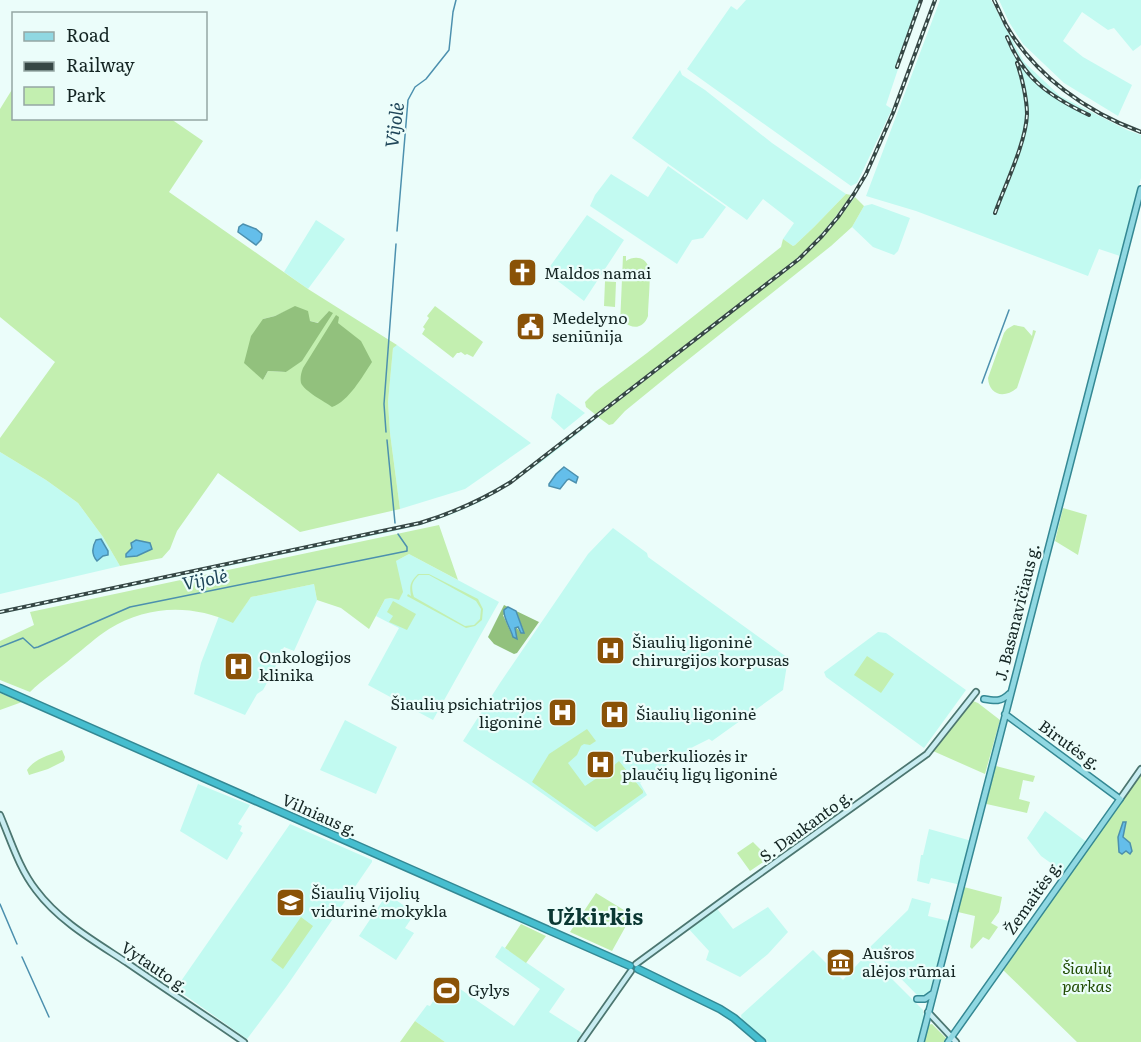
<svg xmlns="http://www.w3.org/2000/svg" width="1141" height="1042" viewBox="0 0 1141 1042" font-family="Literata,serif">
	<rect width="100%" height="100%" fill="#ebfdfa"/>
	<!-- built -->
	<path fill="#c2faf1" d="M746,0H921L886,105L892,109L857,183L851,186L687,69L731,6L737,10Z
		M940,0H991L1024,62L1060,96L1127,130L1141,135V178L1120,256L1099,249L1088,276L916,211L866,196Z
		M999,0H1141V45L1133,51L1114,28L1108,30L1082,12L1063,41L1083,57L1132,85L1118,116L1064,83L1023,44L1009,22Z
		M680,70L682,75L705,90L772,143L846,194L814,227L795,245L793,246L783,239L794,223L763,199L747,220L632,138Z
		M668,166L726,207L703,238L692,240L677,264L590,206L595,195L611,174L648,197Z
		M851,195L855,197L840,218L823,237L801,259L598,417L596,415L796,259L820,235L837,216Z
		M872,204L910,218L898,251L894,255L873,247L852,227L864,206Z
		M587,215L624,240L584,301L546,272Z
		M316,220L345,239L308,289L284,272Z
		M397,345L531,443L465,489L400,509L390,433L388,402L393,347Z
		M558,393L585,413L564,430L551,418L556,395Z
		M592,418L594,421L540,463L511,483L480,502L450,515L421,525L390,532L0,614V611L1,610L389,529L420,522L449,512L478,499L510,481Z
		M0,452L46,480L78,503L103,537L120,566L0,594Z
		M613,528L647,553L648,557L788,658L783,690L712,741L709,739L693,747L640,783L647,795L597,832L526,782L463,741L500,683L588,554Z
		M409,554L499,602L433,720L368,685L399,628L376,616L385,599L391,598L396,561Z
		M314,584L317,600L294,651L284,647L274,670L263,690L257,694L245,715L194,694L201,663L219,616L233,622L251,597Z
		M878,632L886,633L966,690L924,748L826,677L824,672Z
		M345,720L397,747L376,794L320,770Z
		M198,784L250,805L238,824L242,826L240,831L243,833L227,860L180,831Z
		M1045,811L1088,843L1066,874L1041,856L1027,838Z
		M290,824L372,860V862L286,987L247,1039L179,991L178,987L179,984Z
		M929,829L972,841L961,885L931,878L929,884L917,881L921,855H923Z
		M387,894L415,913L405,928L414,933L396,960L359,936Z
		M912,898L931,903L928,916L949,921L929,994L921,997L918,996L870,947L908,910Z
		M715,906L733,929L768,907L788,932L768,954L740,977L706,960L709,951L687,927Z
		M502,946L565,989L549,1012L582,1033L576,1042H445L415,1021L427,1005L430,1006L447,980L514,1026L540,989L495,957Z
		M813,950L843,980L867,954L923,1010L924,1018L918,1042H768L742,1020L741,1015Z"/>
	<!-- green -->
	<path fill="#c3efb0" fill-rule="evenodd" d="M13,88L14,118L171,119L203,141L169,192L308,289L397,345L393,348L388,402L390,433L400,509L300,532L218,473L177,531L170,549L162,558L120,566L103,537L78,503L46,480L0,452V438L55,362L0,317V109ZM295,307L310,321L319,323L329,311L286,372L268,371L263,380V319L275,316Z
		M846,194L851,195C835,219 817,240 796,259L596,415L586,407L585,402L595,392L647,353L781,247L783,239L793,246L795,245L814,227Z
		M855,197L864,206L852,227L831,246L679,367L625,411L613,424L609,425L598,417L801,259C821,240 838,220 855,197Z
		M623,256H626V261C634,256 645,256 649,268C651,277 648,305 648,316C644,328 633,330 624,322L623,325H620Z
		M605,281L616,282L615,307L604,306Z
		M435,306L483,342L473,357L467,354L465,355L461,352L459,353H457L453,358L422,334L425,329L423,327L429,318L427,316Z
		M1014,325L1024,327L1032,336L1033,330L1036,331L1017,388C1004,399 989,395 988,378L1004,333L1007,329Z
		M1063,508L1087,515L1078,555L1055,541Z
		M439,525L458,580L409,554L396,561L403,592L399,600L391,598L385,599L369,629L341,608L317,600L314,584L251,597L233,623C192,604 148,605 109,629C96,637 85,648 73,657C59,669 43,679 30,692L0,680V641L34,625L30,612Z
		M418,574H429L478,599L483,609L482,620L475,626L466,628L407,596L408,594L411,596C409,585 411,581 418,574ZM419,575H429L476,601L481,609L480,619L474,625L465,626L414,597C411,587 411,582 419,575Z
		M393,601L416,614L407,630L389,622L393,616L387,612Z
		M867,656L894,674L881,693L854,675Z
		M0,693L22,702L0,710Z
		M973,701L978,703L1000,720L985,774L933,751Z
		M587,729L596,741L590,745L584,744L581,746L577,755L568,763L585,786L606,772L619,761L643,791V793L595,827L532,782L549,754Z
		M62,750L65,757L64,761L48,769L29,775L27,770C34,759 49,755 62,750Z
		M992,765L1035,776L1033,782L1023,780L1019,799L1030,802L1027,813L982,803Z
		M1141,769V1042H1077L1001,968L1063,885L1124,799H1120Z
		M753,842L769,858L750,871L737,853Z
		M964,887L1002,897L999,912L991,923L998,927L989,940L983,937L972,949L970,947L975,916L958,912Z
		M596,893L632,915L612,951L570,932Z
		M301,917L313,926L283,969L271,960Z
		M521,924L546,936L526,963L505,948Z
		M415,1021L445,1042H400Z
		M932,1024L946,1038L945,1042H924L928,1025Z"/>
	<!-- forest -->
	<path fill="#92c17d" fill-rule="evenodd" d="M295,306L308,311L310,321L318,323L329,311L333,313L302,361L286,372L268,371L263,380L244,363L251,336L263,319L275,316Z
		M336,315L339,317L338,323L361,341L372,362C362,377 349,401 332,407C325,402 304,391 301,383C300,378 301,373 303,368Z
		M504,605L539,622L517,653L514,654L494,644L488,637ZM516,611L524,632L521,633L516,627L513,637L503,615Z"/>
	<!-- water -->
	<path fill="#64beea" stroke="#4c90ae" stroke-width="1.5" d="M243,224L256,229L262,234L261,240L256,245L238,232L239,227Z
		M564,467L578,477L576,483L569,479L567,480L560,489L549,486V484L556,474Z
		M101,539L108,551V555L103,556L97,561C91,554 92,547 96,540Z
		M136,540L150,543L152,549L137,556L126,557V554L132,548L131,543Z
		M508,607L516,611L524,633H521L518,627L515,628L517,639L513,637C511,629 503,618 504,610Z
		M1123,822H1126L1123,837L1130,843L1132,851L1130,854L1126,851L1122,854L1119,852L1118,837Z"/>
	<g fill="none" stroke-linecap="round" stroke-linejoin="round">
		<!-- stream -->
		<path stroke="#4c90ae" stroke-width="1.5" d="M397,231L408,100L415,87L426,79L449,50L453,12L456,0
			M982,383L1009,310
			M386,432L384,404L396,244
			M387,440L395,523
			M0,647L23,638L34,648L38,647L130,607L407,551V547L398,534
			M0,904L17,944
			M22,957L49,1017"/>
		<defs>
			<path id="secondary" d="M1120,799L1141,769
				M0,815C11,841 19,868 36,890C59,921 94,941 126,962C165,989 205,1015 244,1042
				M636,964L737,890L927,754L976,692
				M928,1012L956,1042
				M581,1042L631,971"/>
			<path id="primary" d="M984,699C995,701 1001,702 1009,694
				M917,999H925L932,994
				M921,1042L1141,189
				M948,1042L1120,799L1005,714"/>
			<path id="highway" d="M0,688L630,966
				M638,969L720,1009L734,1018L762,1042"/>
		</defs>
		<!-- secondary casing -->
		<use href="#secondary" stroke="#4c7670" stroke-width="8"/>
		<!-- primary casing -->
		<use href="#primary" stroke="#348893" stroke-width="8"/>
		<!-- highway casing -->
		<use href="#highway" stroke="#348893" stroke-width="9"/>
		<!-- secondary -->
		<use href="#secondary" stroke="#c8ecf1" stroke-width="4.5"/>
		<!-- primary -->
		<use href="#primary" stroke="#90d8e2" stroke-width="5"/>
		<!-- highway -->
		<use href="#highway" stroke="#46becf" stroke-width="6"/>
		<defs>
			<path id="rail" d="M994,0C998,8 1002,17 1006,25C1035,76 1087,112 1141,132
				M1007,37C1024,79 1049,96 1089,115
				M897,67L921,0
				M995,213C1005,185 1026,143 1027,114C1027,100 1022,77 1017,63
				M0,612L420,523C453,513 482,500 511,482L799,259L822,236L838,217L854,194L866,174L893,113L935,0"/>
		</defs>
		<!-- rail casing -->
		<use href="#rail" stroke="#364745" stroke-width="4"/>
		<!-- rail -->
		<use href="#rail" stroke="#ebfdfa" stroke-width="1.5" stroke-dasharray="4.5" stroke-linecap="butt"/>
	</g>
	<!-- icons -->
	<defs>
		<symbol id="church-square" viewBox="-11 -11 22 22"><rect x="-9" y="-9" width="18" height="18" rx="4" fill="#8a5207" stroke="#ebfdfa"/><path d="M-1.2-6h2.4v3.5h3.3v2.4h-3.3V6h-2.4V-.1h-3.3v-2.4h3.3Z" fill="#fff"/></symbol>
		<symbol id="civic-square" viewBox="-11 -11 22 22"><rect x="-9" y="-9" width="18" height="18" rx="4" fill="#8a5207" stroke="#ebfdfa"/><path d="M-.6-6.5H3V-4.5H.6V-3L4-1V1h2V6H-6V1h2V-1L-.6-3ZM-1.2 2.5V6h2.4V2.5Z" fill="#fff"/></symbol>
		<symbol id="hospital-square" viewBox="-11 -11 22 22"><rect x="-9" y="-9" width="18" height="18" rx="4" fill="#8a5207" stroke="#ebfdfa"/><path d="M-5-5h3v3.5h4V-5h3V5h-3V1.5h-4V5h-3Z" fill="#fff"/></symbol>
		<symbol id="school-square" viewBox="-11 -11 22 22"><rect x="-9" y="-9" width="18" height="18" rx="4" fill="#8a5207" stroke="#ebfdfa"/><path d="M0-5L7-2L0 1L-7-2ZM-4 1L0 2.5L4 1V4Q0 6-4 4Z" fill="#fff"/></symbol>
		<symbol id="museum-square" viewBox="-11 -11 22 22"><rect x="-9" y="-9" width="18" height="18" rx="4" fill="#8a5207" stroke="#ebfdfa"/><path d="M0-6L6-3V-2H-6V-3ZM-5-1h2V3h-2ZM-1-1h2V3h-2ZM3-1h2V3H3ZM-6 4H6V6H-6Z" fill="#fff"/></symbol>
		<symbol id="stadium-square" viewBox="-11 -11 22 22"><rect x="-9" y="-9" width="18" height="18" rx="4" fill="#8a5207" stroke="#ebfdfa"/><path d="M0-5a6.5 5 0 1 0 0 10a6.5 5 0 1 0 0-10ZM-3.5-1.8h7v3.6h-7Z" fill="#fff"/></symbol>
	</defs>
	<g fill-rule="evenodd">
		<use href="#church-square" x="506" y="256" width="33" height="33"/>
		<use href="#civic-square" x="514" y="310" width="33" height="33"/>
		<use href="#hospital-square" x="594" y="634" width="33" height="33"/>
		<use href="#hospital-square" x="222" y="650" width="33" height="33"/>
		<use href="#hospital-square" x="546" y="696" width="33" height="33"/>
		<use href="#hospital-square" x="598" y="698" width="33" height="33"/>
		<use href="#hospital-square" x="584" y="748" width="33" height="33"/>
		<use href="#school-square" x="274" y="886" width="33" height="33"/>
		<use href="#museum-square" x="824" y="946" width="33" height="33"/>
		<use href="#stadium-square" x="430" y="974" width="33" height="33"/>
	</g>
	<g text-anchor="middle" stroke-width="4.5" stroke-linejoin="round" paint-order="stroke">
		<!-- poi labels -->
		<g font-size="16" fill="#142523" stroke="#ebfdfa" text-anchor="start">
			<text x="544" y="279">Maldos namai</text>
			<text x="552" y="324">Medelyno<tspan x="552" dy="18">seniūnija</tspan></text>
			<text x="632" y="648">Šiaulių ligoninė<tspan x="632" dy="18">chirurgijos korpusas</tspan></text>
			<text x="259" y="663">Onkologijos<tspan x="259" dy="18">klinika</tspan></text>
			<text x="542" y="710" text-anchor="end">Šiaulių psichiatrijos<tspan x="542" dy="18">ligoninė</tspan></text>
			<text x="636" y="720">Šiaulių ligoninė</text>
			<text x="622" y="762">Tuberkuliozės ir<tspan x="622" dy="18">plaučių ligų ligoninė</tspan></text>
			<text x="311" y="899">Šiaulių Vijolių<tspan x="311" dy="18">vidurinė mokykla</tspan></text>
			<text x="862" y="959">Aušros<tspan x="862" dy="18">alėjos rūmai</tspan></text>
			<text x="468" y="996">Gylys</text>
		</g>
		<!-- street labels -->
		<g font-size="16" fill="#142523" stroke="#ebfdfa">
			<text transform="translate(1017 612) rotate(-76)" y="6">J. Basanavičiaus g.</text>
			<text transform="translate(1070 745) rotate(36)" y="6">Birutės g.</text>
			<text transform="translate(320 815) rotate(24)" y="6">Vilniaus g.</text>
			<text transform="translate(806 826) rotate(-36)" y="6">S. Daukanto g.</text>
			<text transform="translate(1033 897) rotate(-55)" y="6">Žemaitės g.</text>
			<text transform="translate(155 967) rotate(34)" y="6">Vytauto g.</text>
		</g>
		<!-- park labels -->
		<g font-size="16" font-style="italic" fill="#214c03" stroke="#ebfdfa">
			<text x="1087" y="974">Šiaulių<tspan x="1087" dy="18">parkas</tspan></text>
		</g>
		<!-- water labels -->
		<g font-size="18" font-style="italic" fill="#1e4558" stroke="#ebfdfa">
			<text transform="translate(395 125) rotate(-82)" y="6">Vijolė</text>
			<text transform="translate(205 580) rotate(-11)" y="6">Vijolė</text>
		</g>
		<!-- district labels -->
		<g font-size="22" font-weight="bold" fill="#0a3732" stroke="#ebfdfa">
			<text x="595" y="925">Užkirkis</text>
		</g>
	</g>
	<!-- legend -->
	<rect x="12" y="12" width="195" height="108" fill="#ebfdfa" stroke="#95a7a4" stroke-width="1.5"/>
	<rect x="24" y="32" width="30" height="9" fill="#90d8e2" stroke="#95a7a4" stroke-width="1.5"/>
	<text x="66" y="42" font-size="18" fill="#142523">Road</text>
	<rect x="24" y="62" width="30" height="9" fill="#364745" stroke="#95a7a4" stroke-width="1.5"/>
	<text x="66" y="72" font-size="18" fill="#142523">Railway</text>
	<rect x="24" y="87" width="30" height="18" fill="#c3efb0" stroke="#95a7a4" stroke-width="1.5"/>
	<text x="66" y="102" font-size="18" fill="#142523">Park</text>
</svg>
